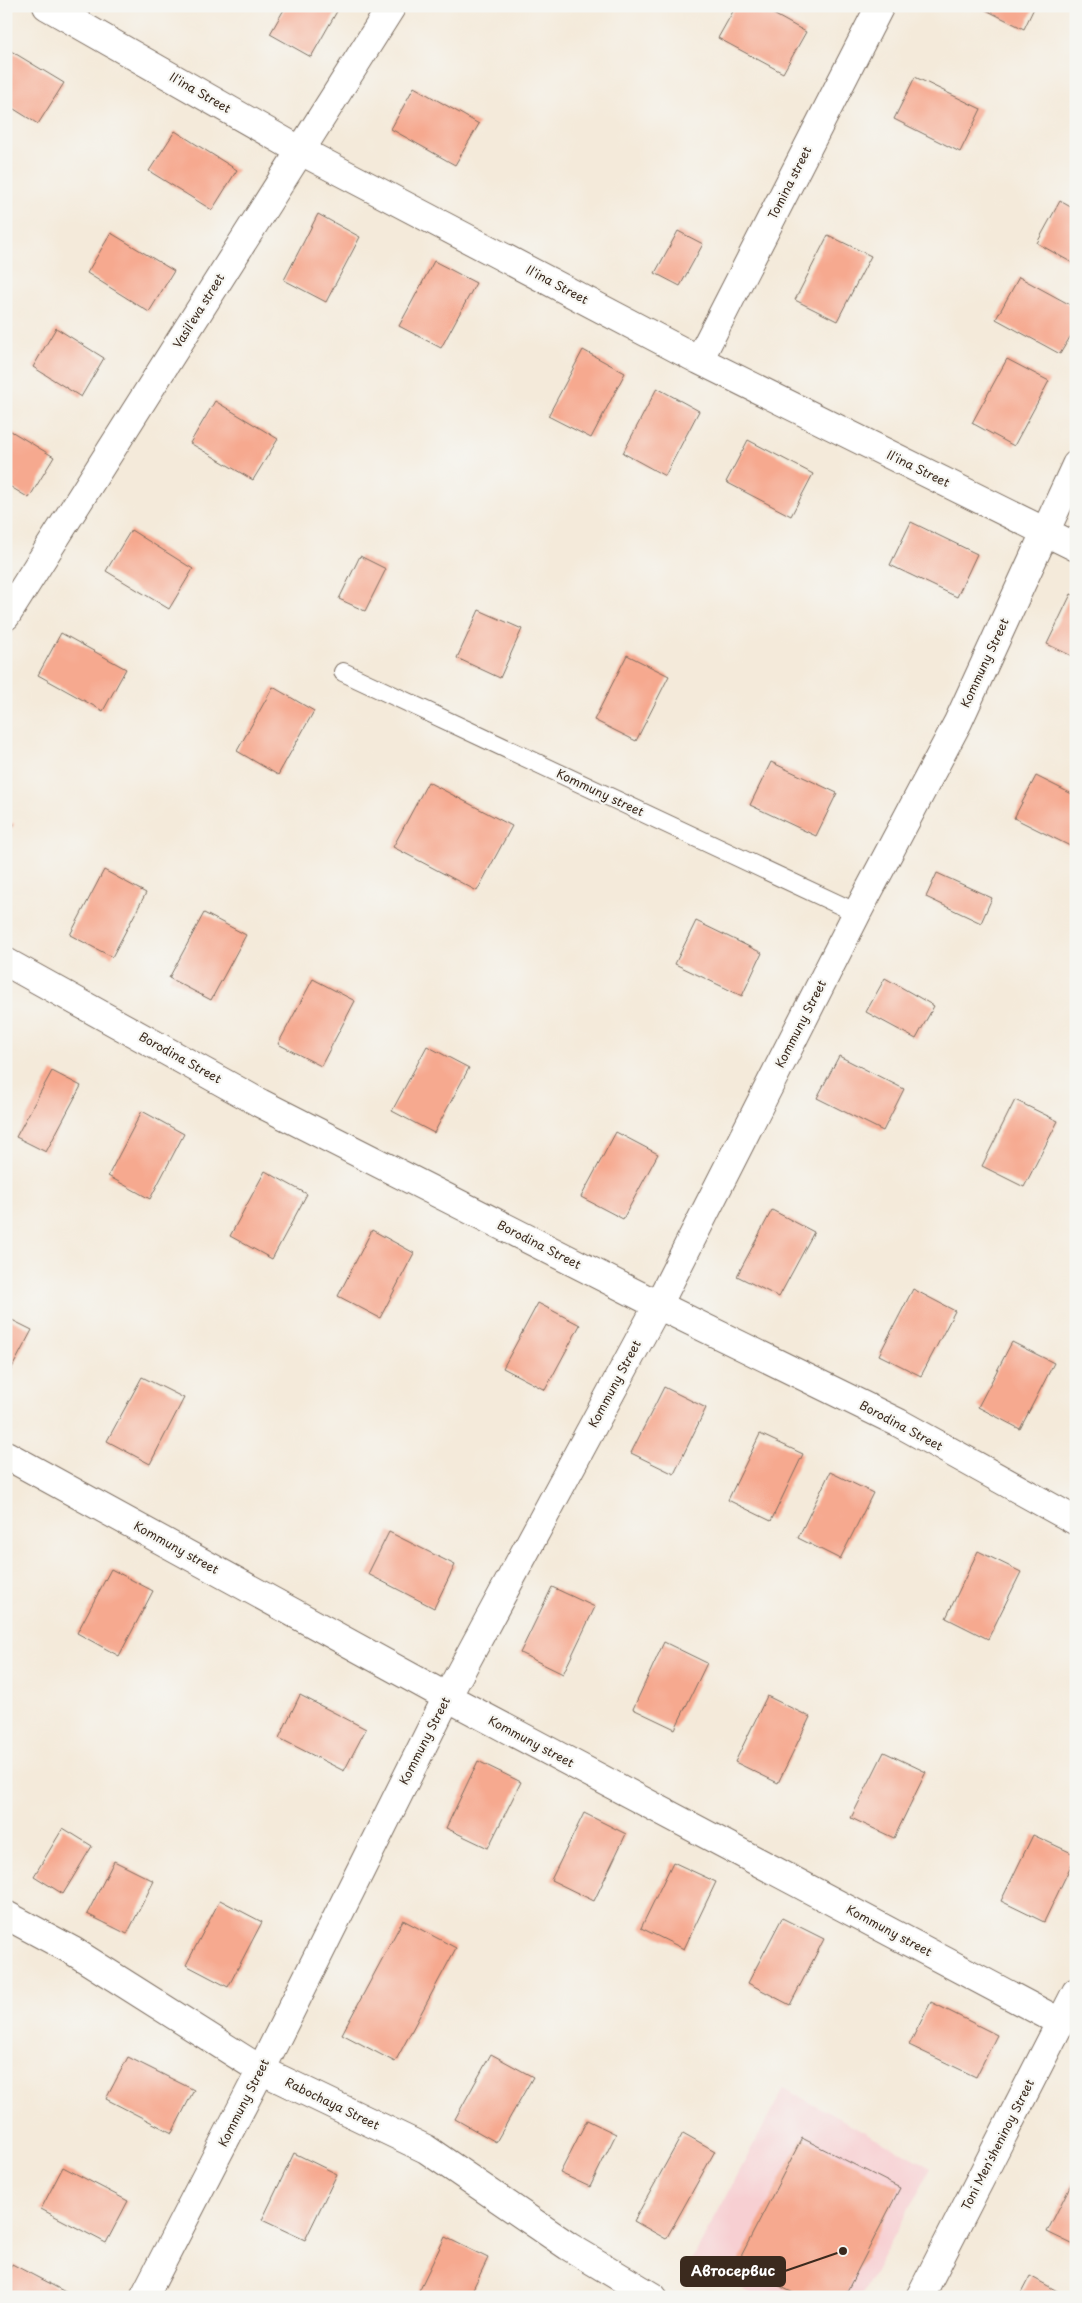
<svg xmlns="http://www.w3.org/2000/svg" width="1082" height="2303" viewBox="0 0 1082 2303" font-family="'Playpen Sans',sans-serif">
	<rect width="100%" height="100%" fill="#f6f6f2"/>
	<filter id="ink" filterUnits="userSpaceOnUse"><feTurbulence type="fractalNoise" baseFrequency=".02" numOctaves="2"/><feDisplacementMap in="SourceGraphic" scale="10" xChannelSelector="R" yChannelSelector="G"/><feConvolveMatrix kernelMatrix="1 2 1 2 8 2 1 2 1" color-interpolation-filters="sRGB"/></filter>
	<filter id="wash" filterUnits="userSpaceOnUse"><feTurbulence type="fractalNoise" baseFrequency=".0096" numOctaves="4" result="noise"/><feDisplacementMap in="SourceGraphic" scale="20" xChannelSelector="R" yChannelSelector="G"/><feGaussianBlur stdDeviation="1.12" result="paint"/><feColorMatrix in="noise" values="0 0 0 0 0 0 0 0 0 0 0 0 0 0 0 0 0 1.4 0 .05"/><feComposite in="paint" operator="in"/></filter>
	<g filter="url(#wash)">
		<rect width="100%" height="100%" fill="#f4eada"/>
		<!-- built -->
		<path fill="#f7cfd2" d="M784,2088L931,2168L861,2297H756L691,2262Z"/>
		<g id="blocks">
			<!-- building -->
			<path fill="#f6a98f" d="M286,6H340L311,57L270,34Z
				M736,6H759L806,32L783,73L718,38Z
				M978,6H1035L1024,29Z
				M6,48L64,83L38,124L6,104Z
				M915,77L981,109L960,152L894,119Z
				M414,87L479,124L455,165L391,129Z
				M175,131L237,170L212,210L149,171Z
				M1060,201L1076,210V265L1037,243Z
				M318,214L360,237L326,302L284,280Z
				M678,231L703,244L680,286L655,273Z
				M111,233L174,271L149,312L87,273Z
				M828,235L871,256L837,321L795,300Z
				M434,261L476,283L441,348L399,326Z
				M1019,277L1076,308V327L1060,354L996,319Z
				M56,328L104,358L81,397L33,367Z
				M583,350L625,373L591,438L548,416Z
				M1007,359L1049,381L1014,446L972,423Z
				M657,388L699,411L665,476L623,453Z
				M215,401L278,439L253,480L190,443Z
				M6,428L54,457L29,498L6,484Z
				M748,440L813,474L791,516L726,482Z
				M911,522L977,554L957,597L890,565Z
				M131,530L193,569L169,609L106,571Z
				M360,556L386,569L365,611L339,599Z
				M1071,594L1076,596V658L1047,644Z
				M479,610L522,629L500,678L457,658Z
				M61,633L126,669L103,711L38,675Z
				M627,655L669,676L636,741L594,720Z
				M273,687L314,711L278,775L237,751Z
				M771,762L837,793L816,836L750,805Z
				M1036,776L1076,796V849L1014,818Z
				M428,782L512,826L477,891L393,847Z
				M6,820L14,824L6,838Z
				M104,870L146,893L112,957L70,935Z
				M937,873L992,898L981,923L926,897Z
				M204,913L246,935L211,1000L169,978Z
				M696,921L762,953L742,996L675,964Z
				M885,978L934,1006L916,1039L866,1012Z
				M313,979L355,1001L321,1066L278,1044Z
				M427,1046L469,1068L434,1133L392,1111Z
				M839,1056L904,1089L883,1131L817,1098Z
				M52,1071L81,1086L46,1152L16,1137Z
				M1015,1100L1058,1121L1024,1187L982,1166Z
				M142,1111L184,1134L150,1199L108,1176Z
				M616,1132L658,1154L623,1219L581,1197Z
				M265,1171L307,1194L272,1259L230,1236Z
				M772,1210L814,1232L779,1297L737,1276Z
				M372,1230L414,1253L380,1318L338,1296Z
				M913,1289L955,1311L921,1376L879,1355Z
				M538,1303L580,1325L545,1390L503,1368Z
				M6,1317L32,1330L6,1379Z
				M1012,1342L1054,1363L1020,1429L978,1407Z
				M142,1377L184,1398L150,1464L107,1441Z
				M664,1387L706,1408L674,1474L631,1453Z
				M760,1434L803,1454L771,1521L728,1500Z
				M830,1472L873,1493L840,1559L798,1538Z
				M389,1532L455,1565L434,1608L368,1574Z
				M978,1551L1021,1572L988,1639L946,1618Z
				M111,1569L153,1591L119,1656L77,1633Z
				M552,1587L595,1607L563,1674L520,1653Z
				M664,1642L707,1663L675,1729L633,1709Z
				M300,1695L366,1729L344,1771L279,1738Z
				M767,1696L810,1717L778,1783L735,1762Z
				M884,1752L926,1772L894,1838L851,1818Z
				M478,1761L521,1782L488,1848L446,1828Z
				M584,1813L626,1834L594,1901L551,1880Z
				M63,1828L92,1846L63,1894L34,1876Z
				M1033,1835L1076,1855L1044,1922L1001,1901Z
				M114,1861L154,1881L127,1934L87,1914Z
				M673,1862L716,1882L684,1949L641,1928Z
				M220,1900L262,1922L228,1987L186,1965Z
				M782,1918L824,1939L790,2005L748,1983Z
				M403,1920L456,1948L395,2062L342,2034Z
				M931,2002L997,2035L976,2077L909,2045Z
				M491,2054L533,2077L496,2142L455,2119Z
				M128,2057L194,2090L172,2133L106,2099Z
				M587,2120L616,2134L590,2187L560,2173Z
				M683,2133L715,2151L666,2239L634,2221Z
				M802,2138L900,2188L844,2297H801L737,2264Z
				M294,2153L337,2174L305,2240L262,2220Z
				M63,2167L128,2201L106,2243L41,2209Z
				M1076,2174V2246L1047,2232Z
				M445,2237L488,2258L469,2297H416Z
				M12,2264L75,2297H6V2275Z
				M1030,2276L1068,2297H1019Z"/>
		</g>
	</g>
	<g filter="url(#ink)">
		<use href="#blocks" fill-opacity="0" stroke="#7c6d60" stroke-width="1"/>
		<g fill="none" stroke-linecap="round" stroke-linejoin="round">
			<defs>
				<path id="service" d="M343,672L857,913"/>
				<path id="minor" d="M47,6L301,151L699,360L1076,547
					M699,360L880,6
					M6,616L392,6
					M6,962L260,1103L658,1305L899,1423L1076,1521
					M6,1455L447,1697L1060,2022
					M6,1915L73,1951L261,2070L426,2149L568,2246L653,2297
					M144,2297L261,2070L447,1697L658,1305L857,913L958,722L1076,465"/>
				<path id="tertiary" d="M920,2297L1076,1992"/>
			</defs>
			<!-- service casing -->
			<use href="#service" stroke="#7c6d60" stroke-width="20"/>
			<!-- minor casing -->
			<use href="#minor" stroke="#7c6d60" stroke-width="30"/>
			<!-- tertiary casing -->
			<use href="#tertiary" stroke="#7c6d60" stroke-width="30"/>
			<!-- service -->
			<use href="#service" stroke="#fff" stroke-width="18"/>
			<!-- minor -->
			<use href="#minor" stroke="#fff" stroke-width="28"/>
			<!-- tertiary -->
			<use href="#tertiary" stroke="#fff" stroke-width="28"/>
		</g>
	</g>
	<g text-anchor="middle" stroke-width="4.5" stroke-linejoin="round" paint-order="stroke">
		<!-- street labels -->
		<g font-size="12" fill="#3b2a1e" stroke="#f6f6f2">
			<text transform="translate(200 93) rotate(30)" y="4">Il'ina Street</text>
			<text transform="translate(790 183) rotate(-63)" y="4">Tomina street</text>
			<text transform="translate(557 285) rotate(28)" y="4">Il'ina Street</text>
			<text transform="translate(199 311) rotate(-58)" y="4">Vasil'eva street</text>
			<text transform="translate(918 469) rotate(26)" y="4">Il'ina Street</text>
			<text transform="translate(985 663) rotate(-65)" y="4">Kommuny Street</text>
			<text transform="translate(600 793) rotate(25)" y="4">Kommuny street</text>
			<text transform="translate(801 1024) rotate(-63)" y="4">Kommuny Street</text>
			<text transform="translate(180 1058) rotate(29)" y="4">Borodina Street</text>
			<text transform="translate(539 1245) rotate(27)" y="4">Borodina Street</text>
			<text transform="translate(615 1384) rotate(-62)" y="4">Kommuny Street</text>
			<text transform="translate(901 1426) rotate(28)" y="4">Borodina Street</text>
			<text transform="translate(176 1548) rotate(29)" y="4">Kommuny street</text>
			<text transform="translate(425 1741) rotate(-63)" y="4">Kommuny Street</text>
			<text transform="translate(531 1742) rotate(28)" y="4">Kommuny street</text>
			<text transform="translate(889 1931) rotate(28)" y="4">Kommuny street</text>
			<text transform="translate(244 2103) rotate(-63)" y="4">Kommuny Street</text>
			<text transform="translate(332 2104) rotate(26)" y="4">Rabochaya Street</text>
			<text transform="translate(998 2145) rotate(-63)" y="4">Toni Men'sheninoy Street</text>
		</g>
	</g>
	<!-- callouts -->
	<path fill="none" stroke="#3b2a1e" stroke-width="2" d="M843 2251L785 2271"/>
	<circle fill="#3b2a1e" stroke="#f6f6f2" stroke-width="2" cx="843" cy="2251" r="5"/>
	<rect fill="#3b2a1e" stroke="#3b2a1e" stroke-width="2" x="681" y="2257" width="104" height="29" rx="5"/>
	<g font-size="14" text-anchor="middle" font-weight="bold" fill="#fff">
		<text x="733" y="2276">Автосервис</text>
	</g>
	<!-- margin -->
	<rect width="1082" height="2303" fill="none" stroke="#f6f6f2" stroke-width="25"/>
</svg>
